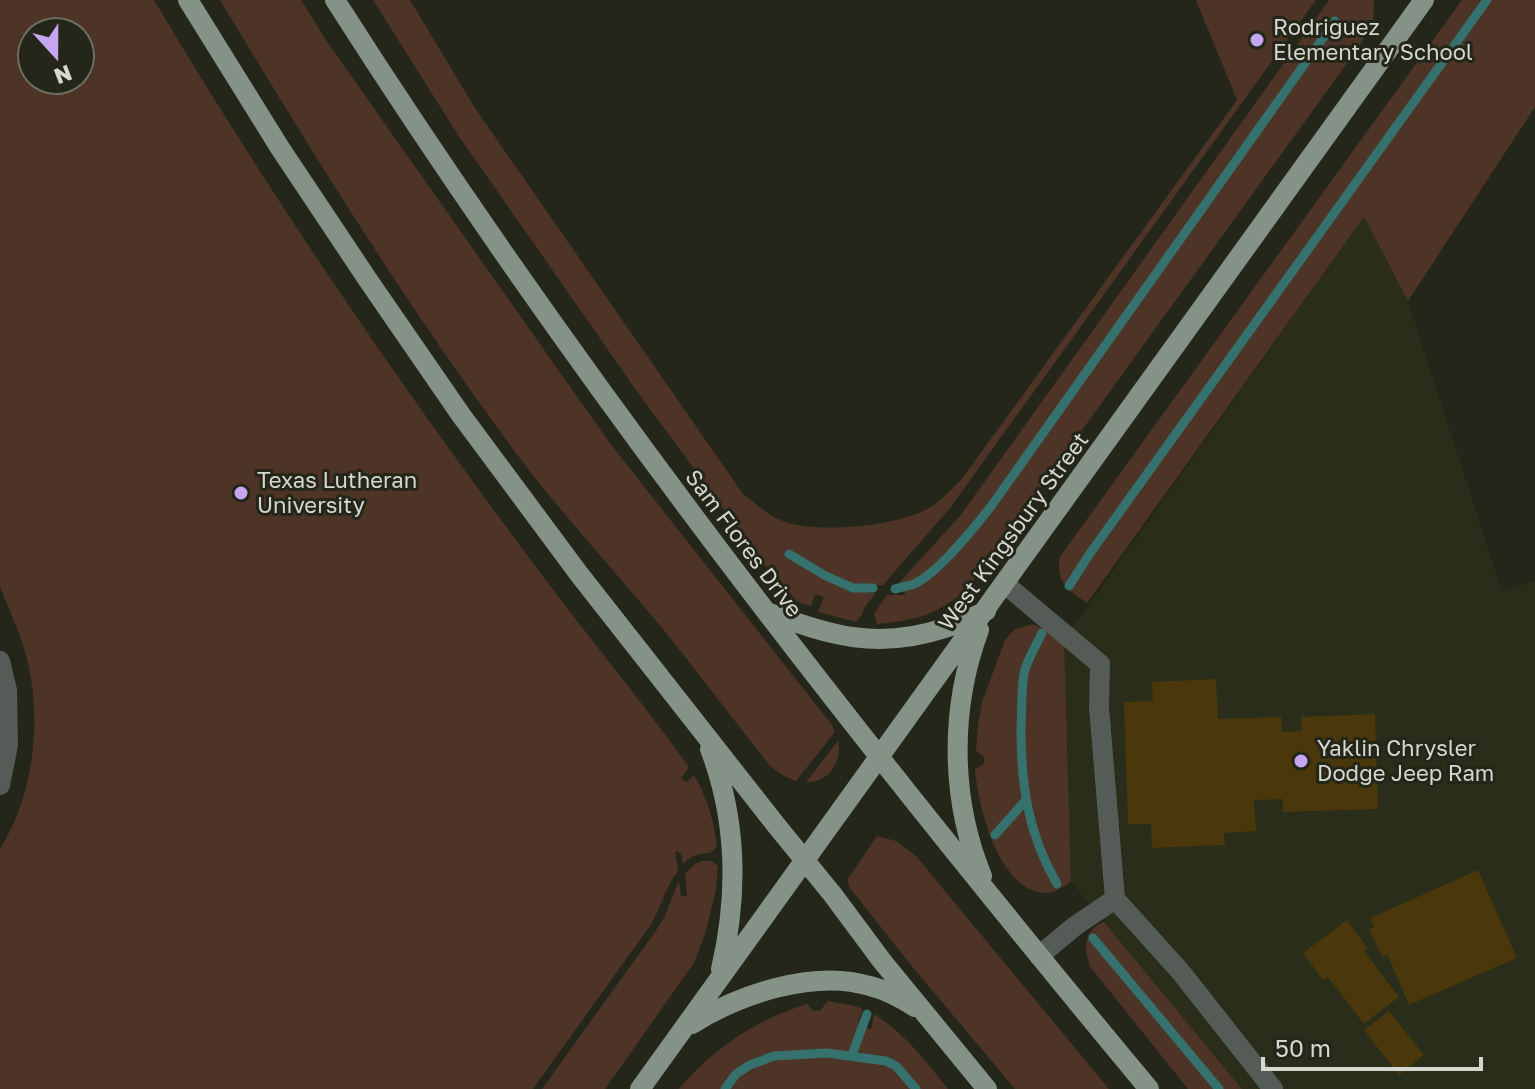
<svg xmlns="http://www.w3.org/2000/svg" width="1535" height="1089" viewBox="0 0 1535 1089" font-family="'Golos Text',sans-serif">
	<rect width="100%" height="100%" fill="#232619"/>
	<!-- built -->
	<path fill="#292d19" d="M1364,217L1408,301L1502,591L1535,581V1089H1242L1071,882L1064,640Z"/>
	<!-- green -->
	<path fill="#4d3426" fill-rule="evenodd" d="M0,0H154C271,197 401,387 539,571C588,637 641,700 689,767L682,777L683,780L687,782L694,775C707,797 714,821 717,847L710,853C698,854 692,855 683,864L681,853L675,851L678,871C665,887 661,908 650,926L533,1089H0V849C33,796 42,724 28,663C22,637 10,612 0,587ZM32,32H80V80H32Z
		M220,0H301L328,43L609,442L832,725L835,732L796,781L784,776L770,766C734,720 699,674 662,628C616,572 566,519 522,461C412,314 315,158 220,0Z
		M373,0H410L475,108L743,494C754,502 766,513 778,519C809,536 906,526 934,505C944,498 952,488 961,480L1237,100L1196,0H1316L950,508L883,585L866,586L868,593H876L865,607L861,616L856,622L818,612L824,597L815,594L811,606L798,602L767,568L636,390L458,135Z
		M1329,0H1374L1373,23L1358,48L968,588C937,615 918,620 877,624L874,614L887,595H905L903,587L896,586L960,516Z
		M1462,0H1535V107L1408,301L1364,217L1087,603C1066,588 1058,585 1059,558Z
		M1033,624L1064,640L1071,882C1063,887 1053,894 1043,893C998,888 978,806 975,769L984,764V757L976,751L978,724L982,702L1005,640L1014,630Z
		M838,741C843,761 828,784 806,782Z
		M877,836L896,841L916,856L1109,1089H1015L910,964L850,888L847,880Z
		M702,861H711L718,866L716,889L706,931L694,963L605,1089H542L655,932L664,918L679,880L681,896H687L685,874L695,864Z
		M1104,922L1242,1089H1188L1092,969C1082,951 1083,930 1104,922Z
		M827,1001L852,1005L863,1009L858,1022L871,1030L874,1014C904,1033 926,1061 948,1089H679C713,1048 756,1020 807,1004L813,1011L821,1010Z"/>
	<g fill="none" stroke-linecap="round" stroke-linejoin="round">
		<!-- stream -->
		<path stroke="#35726d" stroke-width="9" d="M789,554L826,576L853,588H873
			M1069,586L1091,552L1487,0
			M895,589C901,587 908,586 914,584C937,574 976,526 992,505L1335,21
			M1042,633C1036,646 1027,660 1024,673C1021,691 1022,711 1021,729C1021,785 1028,834 1057,884
			M995,835L1025,801
			M1093,938L1219,1089
			M852,1055L867,1014
			M725,1089L736,1074L750,1065L774,1056L827,1053L886,1061L896,1066L916,1089"/>
	</g>
	<!-- building -->
	<path fill="#4a370b" d="M1216,679L1218,719L1281,717L1282,732L1301,731V717L1375,714L1378,809L1283,812V799L1254,800L1256,831L1224,833L1225,845L1152,848L1151,824H1128L1124,702L1153,701L1152,682Z
		M1478,870L1517,958L1409,1005L1387,954L1382,957L1369,929L1374,927L1370,918Z
		M1347,920L1368,948L1364,951L1399,997L1364,1024L1328,977L1323,980L1303,953Z
		M1389,1011L1424,1055L1399,1075L1364,1030Z"/>
	<g fill="none" stroke-linecap="round" stroke-linejoin="round">
		<!-- minor -->
		<path stroke="#555b56" stroke-width="20" d="M1005,584L1100,664L1099,707L1115,899L1180,971L1273,1089
			M0,661L7,690L8,745L0,785
			M1039,956L1075,926L1115,899"/>
		<!-- major -->
		<path stroke="#859288" stroke-width="20" d="M188,0L280,148L368,280L461,415L579,574L776,825L833,895L882,961L987,1089
			M335,0C579,383 859,740 1149,1089
			M767,612C830,636 878,650 945,628C959,624 973,617 986,611
			M979,630C950,708 950,798 982,876
			M710,749C737,820 738,896 721,969
			M692,1024C740,994 814,969 870,986C886,990 901,998 915,1007
			M640,1089C902,726 1163,363 1424,0"/>
	</g>
	<!-- markers -->
	<g fill="#c6a6f0" stroke="#232619" stroke-width="3">
		<circle cx="1257" cy="40" r="8"/>
		<circle cx="241" cy="493" r="8"/>
		<circle cx="1301" cy="761" r="8"/>
	</g>
	<g text-anchor="middle" stroke-width="6" stroke-linejoin="round" paint-order="stroke">
		<!-- poi labels -->
		<g font-size="22" fill="#d6d8d0" stroke="#232619" text-anchor="start">
			<text x="1273" y="35">Rodriguez<tspan x="1273" dy="25">Elementary School</tspan></text>
			<text x="257" y="488">Texas Lutheran<tspan x="257" dy="25">University</tspan></text>
			<text x="1317" y="756">Yaklin Chrysler<tspan x="1317" dy="25">Dodge Jeep Ram</tspan></text>
		</g>
		<!-- street labels -->
		<g font-size="22" fill="#d6d8d0" stroke="#232619">
			<text transform="translate(1013 531) rotate(-54)" y="8">West Kingsbury Street</text>
			<text transform="translate(744 543) rotate(53)" y="8">Sam Flores Drive</text>
		</g>
	</g>
	<!-- north arrow -->
	<g transform="translate(56 56) rotate(159)"><circle r="38" fill="#232619" stroke="#6b6d62" stroke-width="2"/>
	<path d="M0-6L14 30L0 20L-14 30Z" fill="#c6a6f0"/>
	<text y="-12" font-size="22" font-weight="bold" text-anchor="middle" fill="#d6d8d0">N</text>
	</g>
	<!-- scale -->
	<path d="M1263 1057v12h218v-12" fill="none" stroke="#d6d8d0" stroke-width="4"/>
	<text x="1275" y="1057" font-size="24" fill="#d6d8d0" stroke="#232619" stroke-width="6" paint-order="stroke">50 m</text>
</svg>
